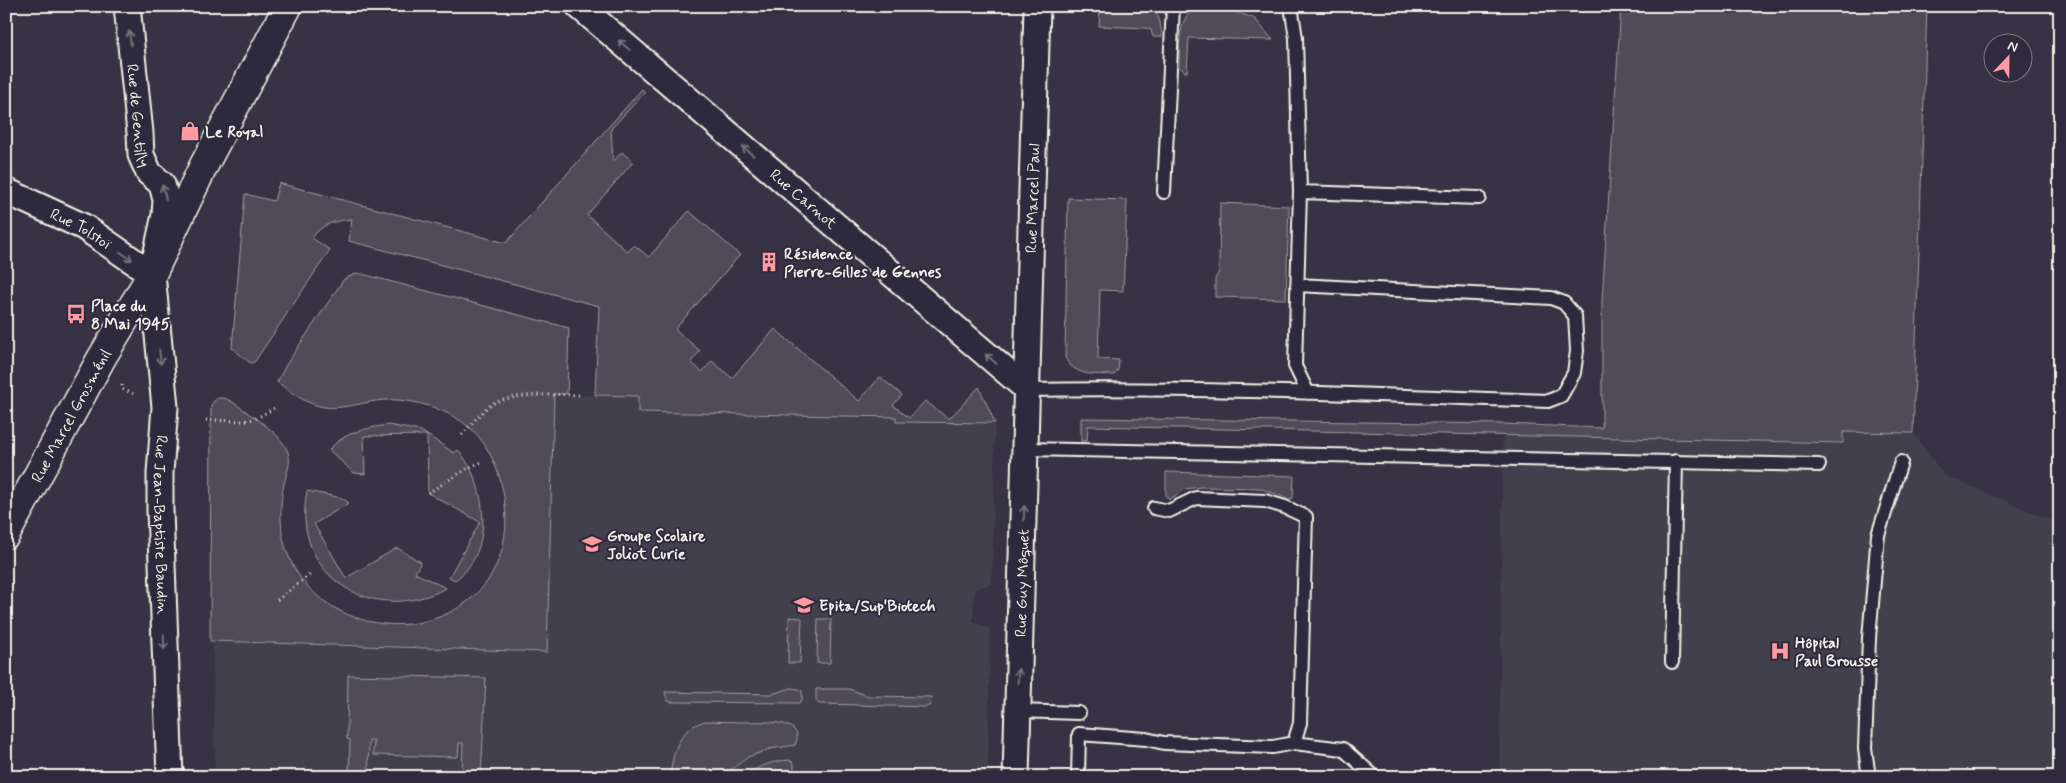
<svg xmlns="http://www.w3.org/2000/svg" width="2066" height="783" viewBox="0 0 2066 783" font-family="Mynerve,sans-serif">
	<rect width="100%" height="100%" fill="#373244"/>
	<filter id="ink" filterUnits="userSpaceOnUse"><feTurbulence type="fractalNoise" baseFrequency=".02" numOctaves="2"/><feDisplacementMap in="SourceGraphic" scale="10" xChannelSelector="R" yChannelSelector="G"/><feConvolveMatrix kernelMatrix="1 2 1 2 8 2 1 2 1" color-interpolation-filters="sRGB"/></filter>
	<g filter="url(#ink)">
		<!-- built -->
		<path fill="#433f4e" d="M554,395L638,396V412L896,417L897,422L995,423L992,584L975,589L973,621L990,629L988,777H215L213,642L547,652Z
			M1503,424L1602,428L1913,433L1944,475L2060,524V777H1499Z"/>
		<!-- green -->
		<path fill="#504b59" stroke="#a29ea0" d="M1116,6C1148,6 1159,0 1162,37H1153L1151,30L1146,28L1099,26L1100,8Z
			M1198,6H1216L1254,18L1273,40L1189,38L1187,72H1185L1179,66C1180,45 1176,18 1198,6Z
			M1621,6H1927L1913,433L1843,432V443L1088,426L1087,441H1081V418L1503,424L1602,428V300Z
			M642,89L645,92L611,129L613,162L622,152L633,162L587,215L628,252L634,245L649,257L689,211L740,255L675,329L700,351L691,362L702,372L712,361L732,378L775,329L859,401L880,377L902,395L893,405L909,418L925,401L949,419L979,387L995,423L896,422V417L638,412V396L595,395L599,306L349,241L352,219C337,220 321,224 312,238L330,250L255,361L252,363L249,362L232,348L245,194L274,201L279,183L282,184L506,243Z
			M1068,198L1127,200L1123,291L1100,290L1098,359L1119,360L1118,370L1114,375C1095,374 1074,377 1065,357Z
			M1220,203L1289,206L1286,299L1215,297V279L1219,272Z
			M358,273L569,328L567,394H554L547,652L210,641L211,406C218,389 234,403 244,410C259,421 281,434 288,452C292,464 286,473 284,484C280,501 280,520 283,538C301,622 411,652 474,596C499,574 509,538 505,505C503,485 497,465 486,447C468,415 420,398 385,400C365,401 344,410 324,407C306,404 292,393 277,382L286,365L344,279Z
			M388,425L421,431L454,453L458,450C487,483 496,552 455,580L449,577L480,522L428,493L427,435L364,436L365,474L354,473L329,450C344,432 366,428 388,425Z
			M1166,472L1294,476L1293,498L1290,499L1259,488L1201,487L1185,489L1169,500L1166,496Z
			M307,491L342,498L349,503L314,524L346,578L397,548L421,562L415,573L446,588C373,627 290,576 307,491Z
			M789,617L802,618L800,663H788Z
			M818,619H831L830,663H817Z
			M348,675L486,678L481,777H462L463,743H459L458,757L373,755L374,740H369L368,777H349L350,740L347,739Z
			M791,688L799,689L802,691V700L799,703L671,702L667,700L665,692L772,694Z
			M816,689H849L868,696L931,697L930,705L926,707L823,704H819L816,700Z
			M705,721C717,721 729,722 741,722C755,722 808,717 795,745L770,749L748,757L722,777H670C673,752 678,729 705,721Z
			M789,760L794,763V777H743C756,767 772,761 789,760Z"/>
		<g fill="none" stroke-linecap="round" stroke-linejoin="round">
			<defs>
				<path id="service" d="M1291,6L1296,38L1300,192L1295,366L1308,393
					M1164,192L1173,6
					M1300,192L1479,198
					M1028,390C1201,387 1375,395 1548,401L1561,396L1574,373L1577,351L1575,316L1564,303L1551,298L1297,285
					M1026,449L1819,465
					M1672,662L1676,461
					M1017,711L1079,713
					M1294,743L1343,749L1375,777
					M1078,777L1079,734L1146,739L1164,743L1273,747L1294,743L1300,723L1306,517L1285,507L1265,501L1196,498L1169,511L1154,508
					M1869,777L1865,749L1869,638L1878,535L1901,462"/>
				<g id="minor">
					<path id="s1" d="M127,6L140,133L141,155L149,173L162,184L166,200L165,215L152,274L165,407L160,473V510L170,777"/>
					<path id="s2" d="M579,6L1028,390"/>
					<path id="s3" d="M6,191L84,227L152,274"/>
					<path id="s4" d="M1016,777L1037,6"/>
				</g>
				<g id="tertiary">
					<path id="s5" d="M6,534L101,359L152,274L203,167L288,6"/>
				</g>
			</defs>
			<!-- service casing -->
			<use href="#service" stroke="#f4f1e8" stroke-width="16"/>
			<!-- minor casing -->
			<use href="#minor" stroke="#f4f1e8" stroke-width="29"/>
			<!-- tertiary casing -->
			<use href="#tertiary" stroke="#f4f1e8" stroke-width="31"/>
			<!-- path -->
			<path stroke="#f4f1e8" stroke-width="3" stroke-dasharray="1 4" stroke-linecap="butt" d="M122,385V389L136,395
				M206,420L241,421L255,419L276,407
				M462,435C472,424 483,408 496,402C515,394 560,394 581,395
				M428,493L470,467L484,461
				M277,600L312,573"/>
			<!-- service -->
			<use href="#service" stroke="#2f2a3d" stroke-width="12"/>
			<!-- minor -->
			<use href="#minor" stroke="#2f2a3d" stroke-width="25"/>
			<!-- tertiary -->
			<use href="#tertiary" stroke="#2f2a3d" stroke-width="28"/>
		</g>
		<!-- one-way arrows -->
		<defs><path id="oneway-shaft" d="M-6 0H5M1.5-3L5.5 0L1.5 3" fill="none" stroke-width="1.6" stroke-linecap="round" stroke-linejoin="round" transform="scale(1.25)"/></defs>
		<g stroke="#747079">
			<use href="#oneway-shaft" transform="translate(130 38) rotate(-96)"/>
			<use href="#oneway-shaft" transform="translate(624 45) rotate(-139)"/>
			<use href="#oneway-shaft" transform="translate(748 151) rotate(-139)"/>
			<use href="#oneway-shaft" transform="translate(164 192) rotate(-105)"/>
			<use href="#oneway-shaft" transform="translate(126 256) rotate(35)"/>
			<use href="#oneway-shaft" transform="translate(160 357) rotate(84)"/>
			<use href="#oneway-shaft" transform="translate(991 359) rotate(-140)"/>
			<use href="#oneway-shaft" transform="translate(1024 513) rotate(-88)"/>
			<use href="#oneway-shaft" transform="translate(164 642) rotate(88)"/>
			<use href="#oneway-shaft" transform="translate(1018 676) rotate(-88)"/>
		</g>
	</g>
	<!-- icons -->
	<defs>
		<symbol id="shop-bare" viewBox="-9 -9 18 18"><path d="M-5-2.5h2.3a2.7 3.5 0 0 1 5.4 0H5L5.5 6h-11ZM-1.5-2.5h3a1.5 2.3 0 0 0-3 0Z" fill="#ff9aa2" stroke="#2f2a3d" stroke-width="2.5" paint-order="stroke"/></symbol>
		<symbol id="building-bare" viewBox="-9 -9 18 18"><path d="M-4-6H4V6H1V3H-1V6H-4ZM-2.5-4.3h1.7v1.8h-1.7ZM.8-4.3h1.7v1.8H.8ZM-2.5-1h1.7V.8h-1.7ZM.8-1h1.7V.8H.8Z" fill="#ff9aa2" stroke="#2f2a3d" stroke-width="2.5" paint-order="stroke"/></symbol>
		<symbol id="bus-bare" viewBox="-9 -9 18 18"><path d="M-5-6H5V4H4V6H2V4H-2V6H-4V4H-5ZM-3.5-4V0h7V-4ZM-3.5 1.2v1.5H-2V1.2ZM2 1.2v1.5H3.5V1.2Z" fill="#ff9aa2" stroke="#2f2a3d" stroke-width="2.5" paint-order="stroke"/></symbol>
		<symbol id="school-bare" viewBox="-9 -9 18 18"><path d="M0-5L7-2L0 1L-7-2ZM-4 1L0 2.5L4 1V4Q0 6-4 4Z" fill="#ff9aa2" stroke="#2f2a3d" stroke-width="2.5" paint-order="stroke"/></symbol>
		<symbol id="university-bare" viewBox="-9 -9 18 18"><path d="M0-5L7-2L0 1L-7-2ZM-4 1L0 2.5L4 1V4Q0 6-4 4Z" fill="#ff9aa2" stroke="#2f2a3d" stroke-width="2.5" paint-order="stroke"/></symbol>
		<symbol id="hospital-bare" viewBox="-9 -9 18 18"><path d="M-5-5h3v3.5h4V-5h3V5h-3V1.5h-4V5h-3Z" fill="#ff9aa2" stroke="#2f2a3d" stroke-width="2.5" paint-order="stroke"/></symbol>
	</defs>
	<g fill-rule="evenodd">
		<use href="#shop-bare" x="176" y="117" width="28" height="28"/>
		<use href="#building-bare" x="755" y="248" width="28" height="28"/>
		<use href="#bus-bare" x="62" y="300" width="28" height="28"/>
		<use href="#school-bare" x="578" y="530" width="28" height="28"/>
		<use href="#university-bare" x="790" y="591" width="28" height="28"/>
		<use href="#hospital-bare" x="1766" y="637" width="28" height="28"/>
	</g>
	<g text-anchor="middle" stroke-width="4" stroke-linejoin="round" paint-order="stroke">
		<!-- street labels -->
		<g font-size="16" fill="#f4f1e8" stroke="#2f2a3d">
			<text dy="6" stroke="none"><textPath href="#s1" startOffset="110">Rue de Gentilly</textPath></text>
			<text dy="6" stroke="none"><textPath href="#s2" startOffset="296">Rue Carnot</textPath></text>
			<text dy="6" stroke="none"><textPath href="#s4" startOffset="579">Rue Marcel Paul</textPath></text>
			<text dy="6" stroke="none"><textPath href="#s3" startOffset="84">Rue Tolstoï</textPath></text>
			<text dy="6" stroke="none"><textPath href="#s5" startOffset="135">Rue Marcel Grosménil</textPath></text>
			<text dy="6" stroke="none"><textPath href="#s1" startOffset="530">Rue Jean-Baptiste Baudin</textPath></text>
			<text dy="6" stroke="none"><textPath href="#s4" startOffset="194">Rue Guy Môquet</textPath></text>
		</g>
		<!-- poi labels -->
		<g font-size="16" font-weight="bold" fill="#f4f1e8" stroke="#2f2a3d" text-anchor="start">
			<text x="205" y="137">Le Royal</text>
			<text x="784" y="259">Résidence<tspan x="784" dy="18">Pierre-Gilles de Gennes</tspan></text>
			<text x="91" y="311">Place du<tspan x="91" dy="18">8 Mai 1945</tspan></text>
			<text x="607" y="541">Groupe Scolaire<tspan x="607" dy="18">Joliot Curie</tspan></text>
			<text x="819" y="611">Epita/Sup'Biotech</text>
			<text x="1795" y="648">Hôpital<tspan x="1795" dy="18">Paul Brousse</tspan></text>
		</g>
	</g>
	<!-- margin -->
	<rect width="2066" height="783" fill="none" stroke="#2f2a3d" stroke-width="25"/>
	<rect x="12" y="12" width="2041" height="758" fill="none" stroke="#f4f1e8" stroke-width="2" filter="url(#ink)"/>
	<!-- north arrow -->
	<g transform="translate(2008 58) rotate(22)"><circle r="24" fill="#2f2a3d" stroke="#7e7a81"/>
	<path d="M0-4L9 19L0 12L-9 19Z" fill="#ff9aa2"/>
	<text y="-8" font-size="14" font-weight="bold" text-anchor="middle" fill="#f4f1e8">N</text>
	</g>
</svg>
